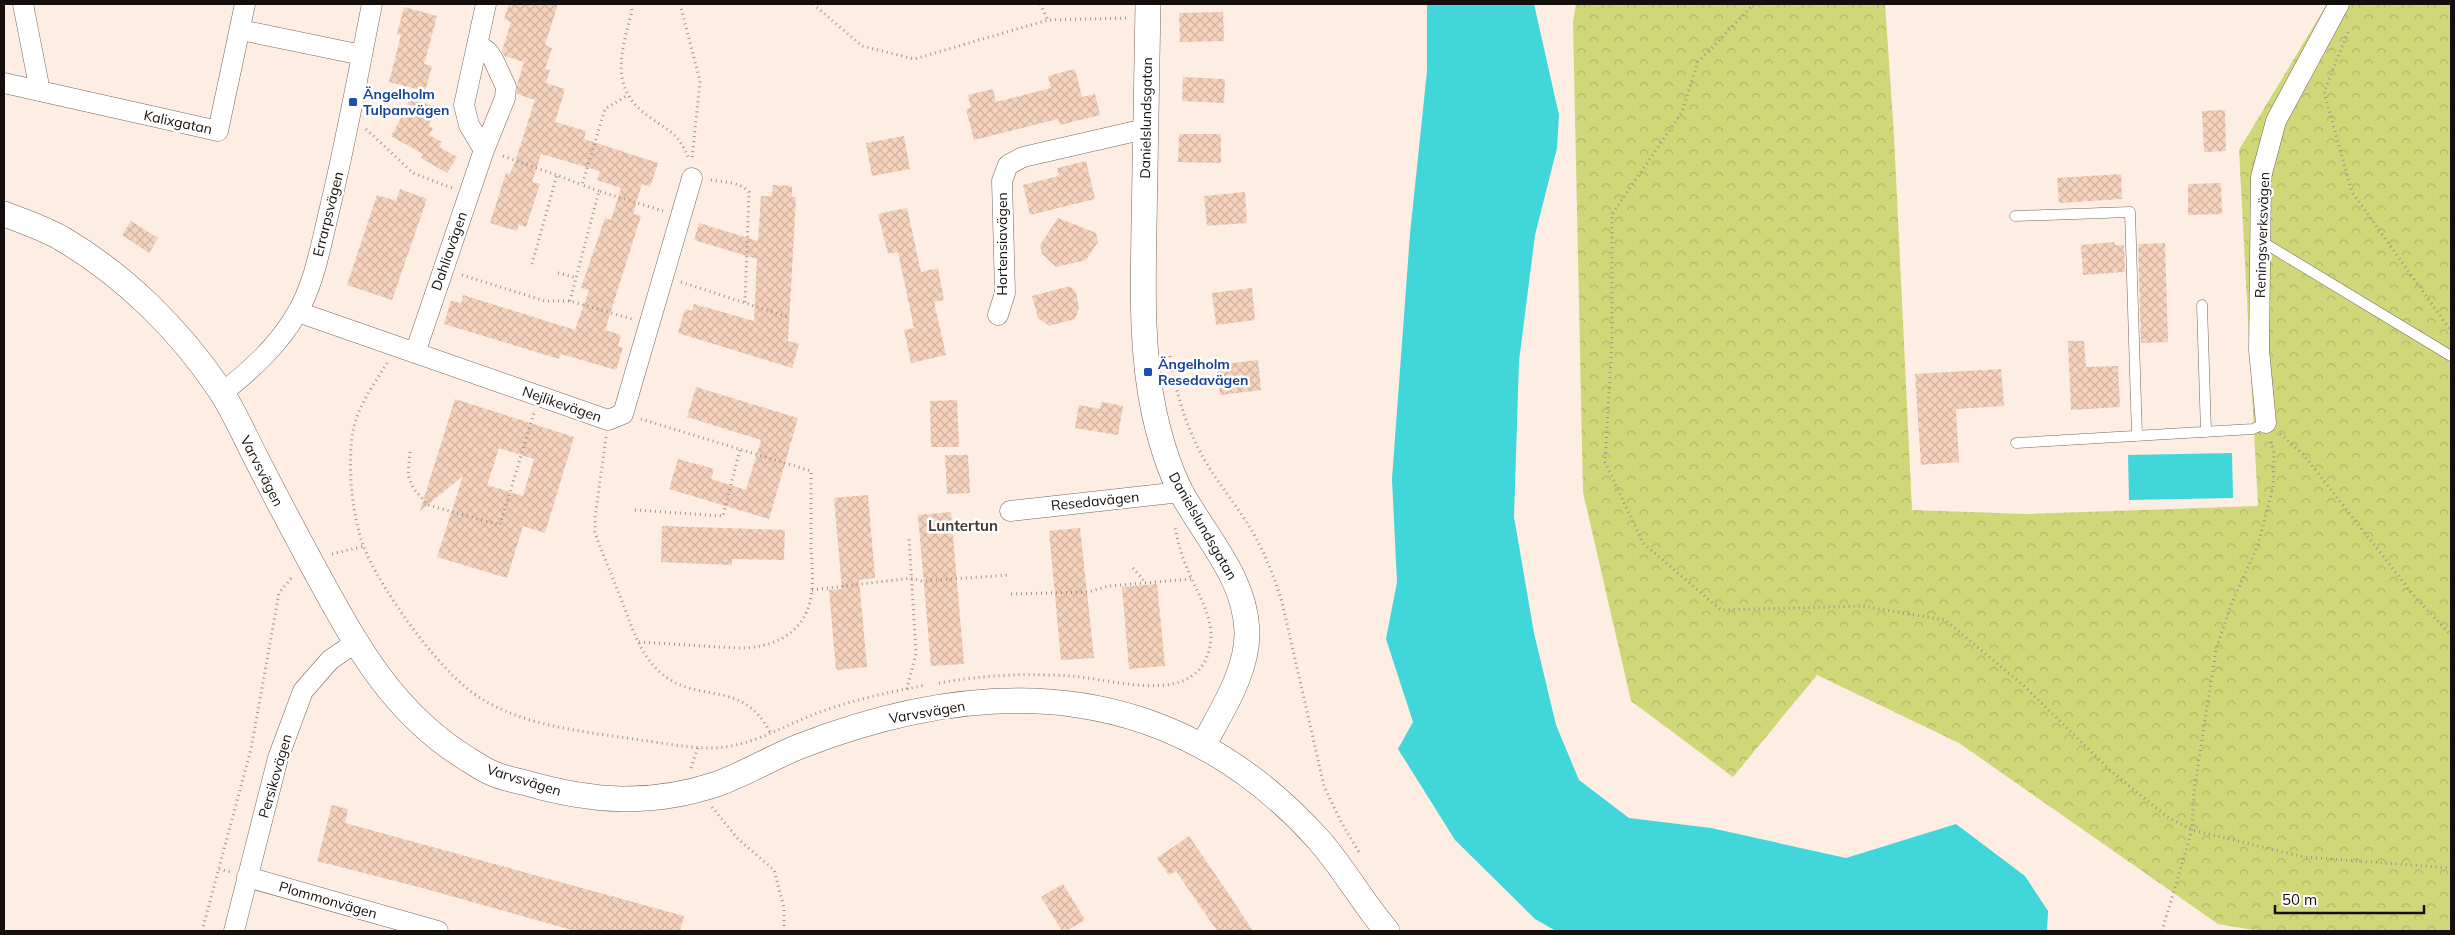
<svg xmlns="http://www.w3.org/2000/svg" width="2455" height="935" viewBox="0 0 2455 935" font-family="Mulish,sans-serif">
	<defs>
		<pattern id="forest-crowns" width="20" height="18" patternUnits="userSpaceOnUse" patternTransform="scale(1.25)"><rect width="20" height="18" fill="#cfd778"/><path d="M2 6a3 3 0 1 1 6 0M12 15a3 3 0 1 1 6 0" fill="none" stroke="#b1b767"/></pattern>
		<pattern id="building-cross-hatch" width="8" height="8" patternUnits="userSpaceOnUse" patternTransform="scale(1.25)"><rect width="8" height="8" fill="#f5d2bc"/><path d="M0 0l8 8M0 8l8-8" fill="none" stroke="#d1b3a0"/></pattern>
	</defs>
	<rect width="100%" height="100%" fill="#fdede3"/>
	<!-- forest -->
	<path fill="url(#forest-crowns)" d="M1576,4H1885L1894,136L1912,510L2026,514L2258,506L2239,150L2327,4H2451V931H2259L2218,924L1959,743L1817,675L1733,777L1631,701L1583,492L1573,22Z"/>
	<!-- water -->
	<path fill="#40d6da" d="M1427,4H1534L1559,115L1557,148L1535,235L1519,361L1514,517L1534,633L1556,725L1579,780L1629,818L1711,828L1846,858L1956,824L2025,876L2048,911L2047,931H1556L1535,919L1455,840L1398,749L1413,722L1386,639L1397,582L1392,479L1410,234L1427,71Z
		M2232,453L2233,498L2129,500L2128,455Z"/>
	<!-- building -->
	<path fill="url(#building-cross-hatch)" fill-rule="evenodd" d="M509,4H558L545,45L552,48L545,69L550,70L546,83L565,89L555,122L586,131L584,139L658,163L650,187L642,184L633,214L641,216L605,330L621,335L618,346L623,348L616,370L561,354L559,359L444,324L451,301L461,303L463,295L575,330L589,290L581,288L605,218L611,220L621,188L597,180L600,171L541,154L532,182L540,184L526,227L519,224L517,231L490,223L506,173L509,175L514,165L535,100L517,94V85L524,62L505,56L502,51L511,22L504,19Z
		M404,7L437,16L424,64L432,66L425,91L389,82L401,35L397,34Z
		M1223,12L1224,41L1180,42L1179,13Z
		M1075,69L1082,97L1095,94L1100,115L1060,125L1058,119L974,140L966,109L971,108L968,95L993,89L996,102L1051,88L1048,76Z
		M1183,77L1225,79L1224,103L1182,101Z
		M409,99L435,106L429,126L433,128L429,135L442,142L439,147L457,157L447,173L421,158L423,154L391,136L406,109Z
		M2225,110L2226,151L2204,152L2202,111Z
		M1179,134H1221V163L1178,162Z
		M904,136L910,169L872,176L866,143Z
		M1086,161L1095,199L1030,215L1023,185L1059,176L1057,168Z
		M2121,174L2122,199L2059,203L2057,178Z
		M2221,183L2222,214L2188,215V184Z
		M773,185L792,186V197H796L788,341L799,344L792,368L678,333L685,309L692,311L694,304L754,321L757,259L694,240L699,223L758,241L761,196H772Z
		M400,189L427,199L392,300L347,285L377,195L396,201Z
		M1245,192L1247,223L1207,226L1204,196Z
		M907,208L921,272L938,268L944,300L934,302L946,355L911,363L904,330L914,328L898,252L888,254L878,214Z
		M1058,218L1096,233L1098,242L1086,260L1056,267L1042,254L1040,245Z
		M131,221L158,238L149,253L122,235Z
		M2114,242L2115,245H2124L2125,272L2083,275L2081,245Z
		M2165,243L2168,342L2141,343L2138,244Z
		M1070,286L1076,292L1079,308L1075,319L1049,326L1038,318L1032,296Z
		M1252,288L1255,320L1216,325L1212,293Z
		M2068,341H2084L2086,367L2118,366L2120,407L2071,410Z
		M1258,360L1261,390L1220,395L1216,365Z
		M2001,369L2004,406L1956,409L1959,462L1921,465L1915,374Z
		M696,387L798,418L769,519L669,489L678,459L714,469L711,479L746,490L761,440L687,417Z
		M455,399L574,437L545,533L523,526L507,578L437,557L463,476L420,511ZM499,448L534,459L523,496L487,485Z
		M957,400L959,447H931L930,401Z
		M1102,402L1123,406L1118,435L1075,428L1079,405L1100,409Z
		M945,455H968L970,493L947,494Z
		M868,495L875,578L859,580L867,667L836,670L829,590L842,589L834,498Z
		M951,512L964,664L931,666L918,515Z
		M662,526L785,530L784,560L732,559V565L661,562Z
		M1080,528L1094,658L1061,660L1049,531Z
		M1157,584L1165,666L1129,669L1122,587Z
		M332,805L348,809L345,823L684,916L680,931H575L426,889L317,861Z
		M1189,836L1228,893L1253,931H1217L1176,871L1169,875L1157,858Z
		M1063,884L1085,920L1066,931H1062L1041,897Z"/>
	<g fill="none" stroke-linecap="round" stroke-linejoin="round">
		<defs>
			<path id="service" d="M2015,216L2130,212L2137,436
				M2261,241L2451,356
				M2202,305L2206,432
				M2016,443L2253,429L2266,423"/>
			<path id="minor" d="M23,4L40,91
				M241,30L362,55
				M478,44L488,52L493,59L506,87L505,98L484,150
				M4,83L218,131L245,4
				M298,312L608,420L623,414L692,178
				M998,315L1005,293L1002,181L1008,165L1023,157L1145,129
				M415,353L484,150L469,125L464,105L486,4
				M222,393C251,370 278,346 297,313C314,284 320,249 328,216C345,146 358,75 372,4
				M2266,423L2259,350L2261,177L2276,121L2339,4
				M1010,511L1181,492
				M247,877L438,931
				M234,931L278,758L303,691L330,660L355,643"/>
			<path id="tertiary" d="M1148,4C1147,78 1145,152 1144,226C1143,287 1141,351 1154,412C1160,439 1168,467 1181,492C1206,538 1245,577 1247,631C1248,672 1221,711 1203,746
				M4,214C23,221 43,228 61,238C124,275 179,329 220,390C234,411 245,437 257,460C276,497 295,533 315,570C356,645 393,714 469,760C476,764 484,770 492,773C502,778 515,780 526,783C592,802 651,806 717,784C745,774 771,758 798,747C990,672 1172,678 1318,839C1343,867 1362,902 1387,931"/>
		</defs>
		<!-- service casing -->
		<use href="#service" stroke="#74675e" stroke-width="11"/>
		<!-- minor casing -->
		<use href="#minor" stroke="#74675e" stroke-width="21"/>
		<!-- tertiary casing -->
		<use href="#tertiary" stroke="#74675e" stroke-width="26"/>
		<!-- path -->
		<path stroke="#9f948c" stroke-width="3" stroke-dasharray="1 4" stroke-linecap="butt" d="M631,4L632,11C621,52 608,90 651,118C672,133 678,133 689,159
			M680,4L700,81L692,159
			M813,4L862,46L914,59L1048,20
			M1040,4L1048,20L1127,18
			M1754,4L1698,62L1682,112L1612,214V342L1605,462L1643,543L1721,610L1862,606L1945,620L2024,686L2110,770L2166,816L2192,830L2304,857L2451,868
			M2348,32L2324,92L2352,192L2451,331
			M366,129L413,173L452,188
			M503,156L556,175
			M711,180C723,182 741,182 749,192L745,303
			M599,191L582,185L605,109L628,95
			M532,264L557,175L582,185
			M558,273L577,278
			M462,275L545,301H570L632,319
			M681,282L788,317
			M570,301L599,191L663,211
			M1170,356C1176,394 1187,431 1207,464C1222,489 1242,512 1256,538C1267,558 1275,580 1282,602L1324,786L1341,822L1359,852
			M387,363C374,384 358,406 353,431C347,464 352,514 363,545C380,589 442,676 482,699C528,727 582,731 633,739C658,742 685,748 710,748C750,748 786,724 823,711C856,699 891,692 926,685
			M2280,434L2303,454L2415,597L2451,635
			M606,437L595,518V532C601,551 610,570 617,589C629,616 637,653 661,673C697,705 742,678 770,732
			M410,452L408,475L413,488L428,505L500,525L534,413
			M635,510L723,516L740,449
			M332,554L364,546
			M1133,568L1145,582
			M812,590L911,578L922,581L1009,575
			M1011,594L1088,592L1109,586L1191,579
			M639,642L736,648C774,649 808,633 812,590C813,576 812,562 811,548C811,522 811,497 811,471L641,419
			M939,683C982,675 1028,673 1071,676C1106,679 1147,692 1180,682C1201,675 1211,656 1211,635C1211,612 1195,589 1187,568C1181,555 1178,541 1175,528
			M907,689L916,653L909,538
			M691,768L698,747
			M712,807L738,839L774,870L784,908V931
			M219,869L230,872
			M202,931L251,749L279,593L293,576
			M2162,931L2192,830L2194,791L2216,650L2231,605L2258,545L2273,487L2274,453L2271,441"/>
		<!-- service -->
		<use href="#service" stroke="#fff" stroke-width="10"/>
		<!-- minor -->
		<use href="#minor" stroke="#fff" stroke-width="20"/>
		<!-- tertiary -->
		<use href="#tertiary" stroke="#fff" stroke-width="25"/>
	</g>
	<!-- markers -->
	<g fill="#1a4fb4" stroke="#fff" stroke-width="2">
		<rect x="348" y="97" width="10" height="10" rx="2.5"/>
		<rect x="1143" y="367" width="10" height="10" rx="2.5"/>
	</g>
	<g text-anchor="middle" stroke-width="5" stroke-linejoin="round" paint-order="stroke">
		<!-- transit labels -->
		<g font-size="14" font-weight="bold" fill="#164399" stroke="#fff" text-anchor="start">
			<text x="363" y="99">Ängelholm<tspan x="363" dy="16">Tulpanvägen</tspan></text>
			<text x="1158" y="369">Ängelholm<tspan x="1158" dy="16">Resedavägen</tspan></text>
		</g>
		<!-- street labels -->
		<g font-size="14" fill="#140f0c" stroke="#fff">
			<text transform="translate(1146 118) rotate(-89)" y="5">Danielslundsgatan</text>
			<text transform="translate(178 122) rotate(12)" y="5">Kalixgatan</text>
			<text transform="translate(328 214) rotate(-76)" y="5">Errarpsvägen</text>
			<text transform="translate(2262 235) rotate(-88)" y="5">Reningsverksvägen</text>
			<text transform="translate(1002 244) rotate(-90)" y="5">Hortensiavägen</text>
			<text transform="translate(449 251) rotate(-71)" y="5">Dahliavägen</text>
			<text transform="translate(562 404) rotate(19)" y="5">Nejlikevägen</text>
			<text transform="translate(262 471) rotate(63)" y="5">Varvsvägen</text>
			<text transform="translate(1095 501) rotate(-6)" y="5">Resedavägen</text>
			<text transform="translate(1203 526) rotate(60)" y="5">Danielslundsgatan</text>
			<text transform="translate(927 712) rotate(-10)" y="5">Varvsvägen</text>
			<text transform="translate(275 776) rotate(-74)" y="5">Persikovägen</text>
			<text transform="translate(524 780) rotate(17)" y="5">Varvsvägen</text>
			<text transform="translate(328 900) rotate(16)" y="5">Plommonvägen</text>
		</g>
		<!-- neighbourhood labels -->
		<g font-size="15" font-weight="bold" fill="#453931" stroke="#fff">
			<text x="963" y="531">Luntertun</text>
		</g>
	</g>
	<!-- border -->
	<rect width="2455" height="935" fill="none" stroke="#140f0c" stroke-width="10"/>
	<!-- scale -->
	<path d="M2275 905v8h149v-8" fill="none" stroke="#140f0c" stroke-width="2.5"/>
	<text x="2282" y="905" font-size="15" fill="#140f0c" stroke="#ffffff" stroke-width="4" paint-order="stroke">50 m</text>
</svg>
